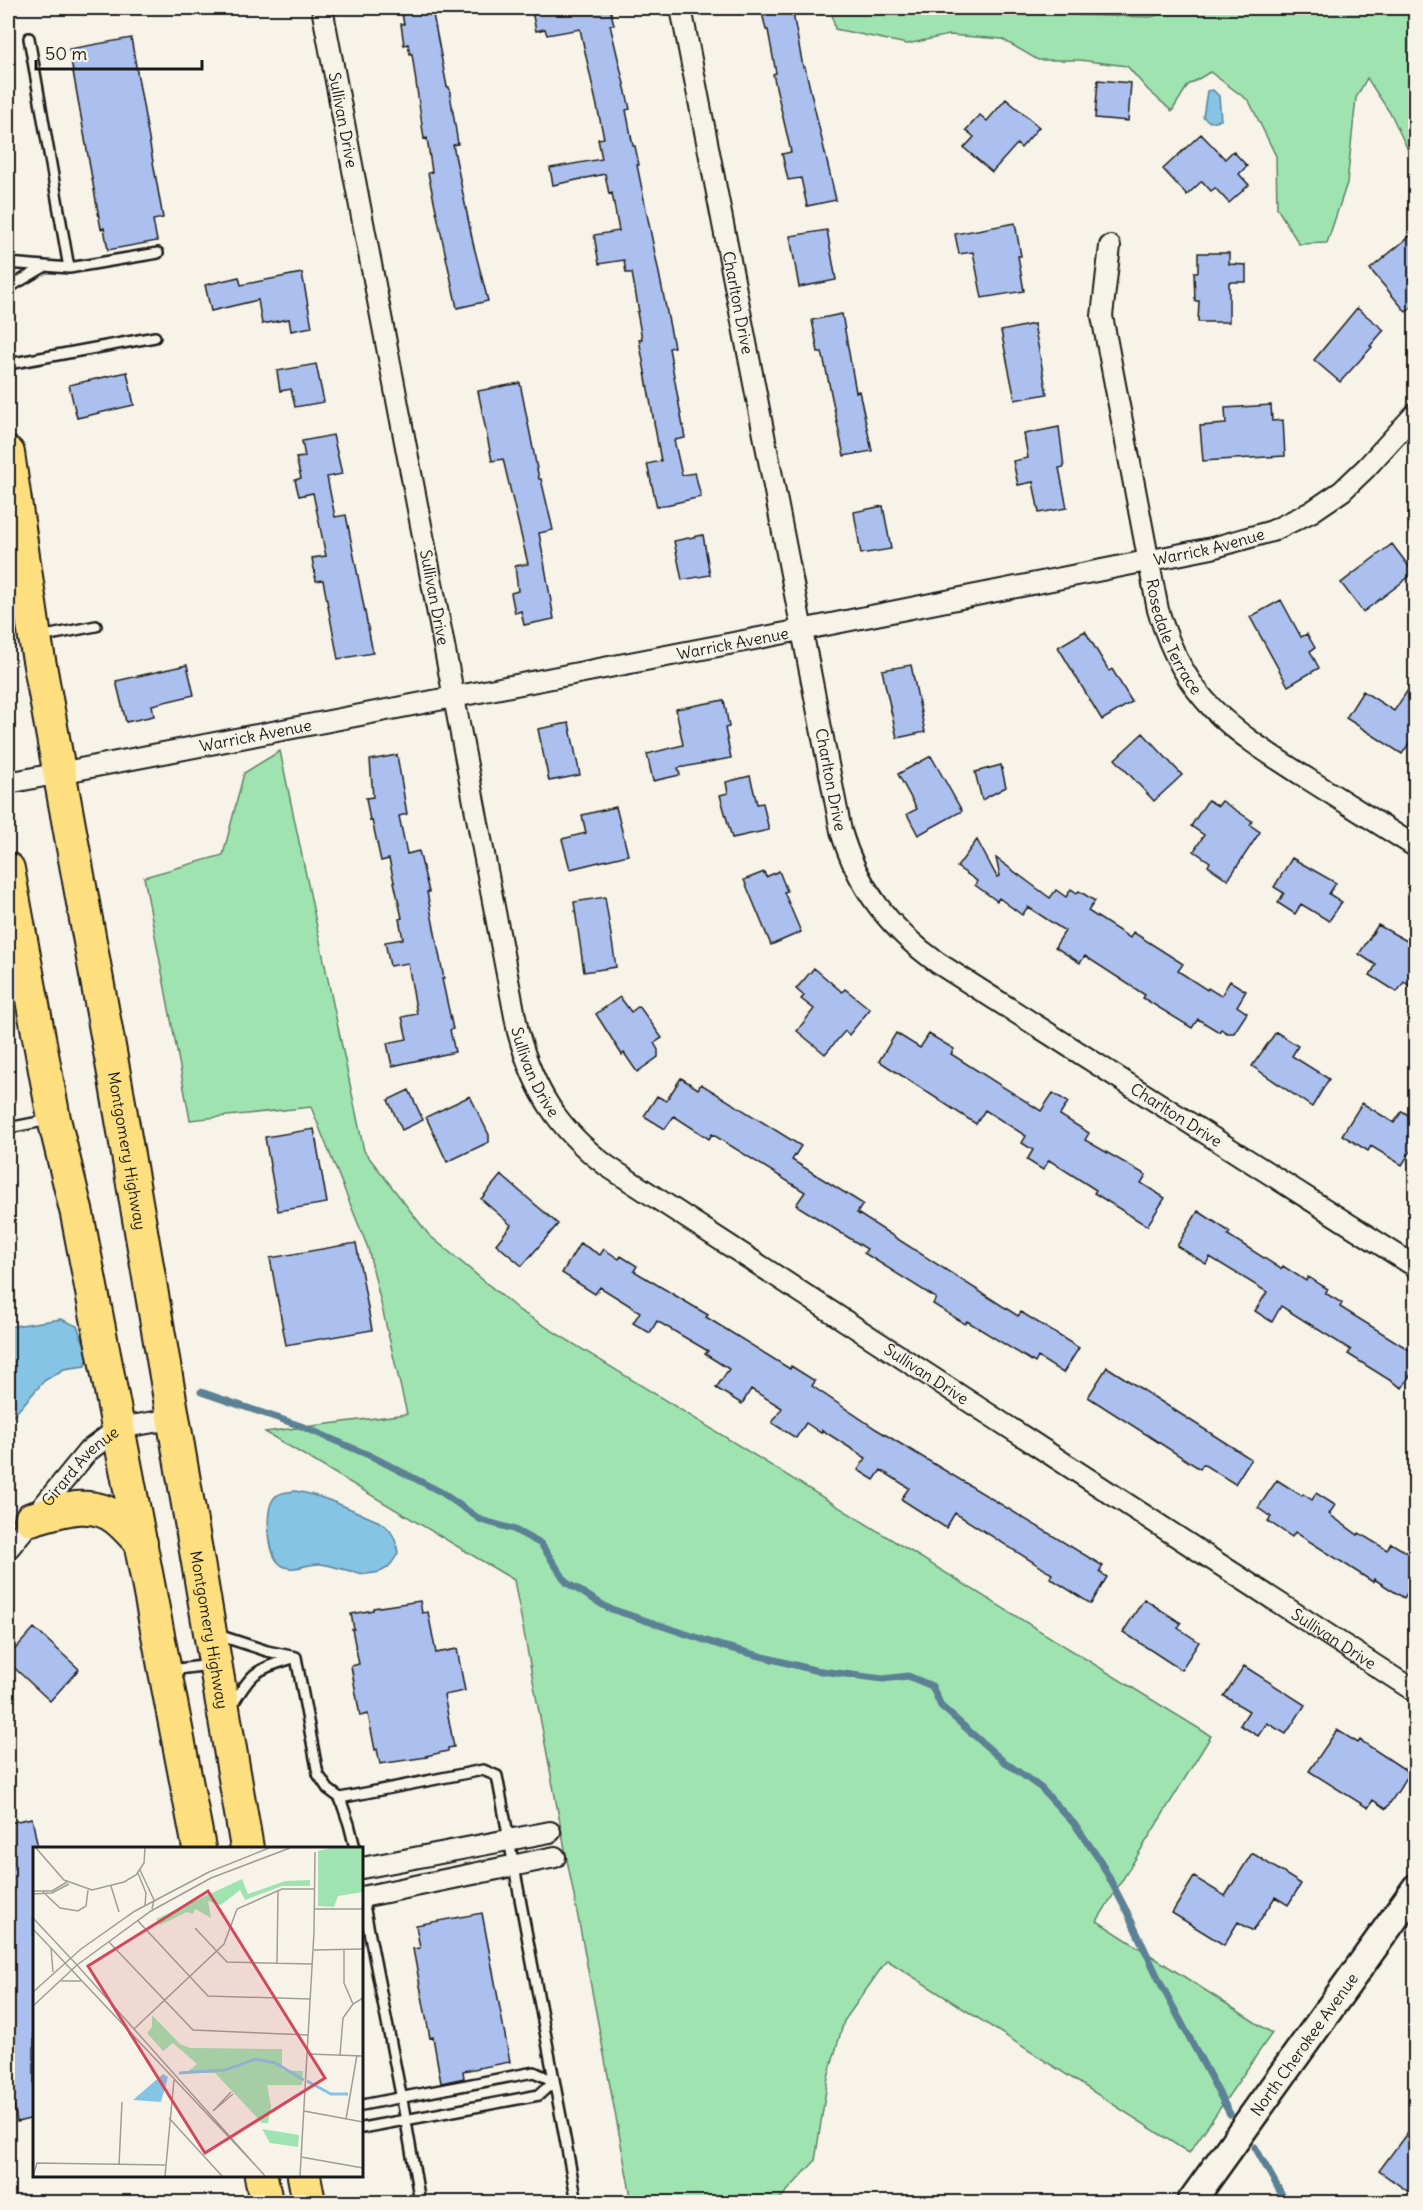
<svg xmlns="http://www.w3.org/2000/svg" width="1423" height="2210" viewBox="0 0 1423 2210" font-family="Delius,sans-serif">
	<rect width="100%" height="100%" fill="#f7f3e8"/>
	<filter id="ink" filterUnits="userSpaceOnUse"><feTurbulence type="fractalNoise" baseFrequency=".0167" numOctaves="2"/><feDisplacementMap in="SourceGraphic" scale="12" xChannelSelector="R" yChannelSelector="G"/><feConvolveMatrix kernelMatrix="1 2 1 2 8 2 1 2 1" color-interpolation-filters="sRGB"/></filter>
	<g filter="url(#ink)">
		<!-- green -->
		<path fill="#9fe4b0" stroke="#5e8066" stroke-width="1.5" d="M831,8H1062L1078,15L1151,17L1179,8H1415V165L1392,116L1367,78L1356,98L1347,183L1327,243L1299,244L1277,208L1276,156L1249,101L1210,72L1188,85L1172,111L1148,90L1127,66L1080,60H1038L1002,39L949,35L907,44L835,29Z
			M280,751L364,1151L429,1235L520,1311L1211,1736L1097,1921L1272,2033L1189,2153L887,1960L844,2021L828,2077L815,2161L777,2202H632L514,1580L265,1432L407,1414L368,1248L311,1107L190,1120L144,877L223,855L244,773Z"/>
		<!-- water -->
		<path fill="#85c4e5" stroke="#5b8195" stroke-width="1.5" d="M1213,90L1219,96L1221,120L1210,122L1203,117L1207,91Z
			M61,1319L77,1326L89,1355L85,1366L64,1369L44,1381L8,1422V1327Z
			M295,1491C326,1496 354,1511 382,1523C393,1531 396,1540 398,1553C393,1562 389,1569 379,1572C359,1578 340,1566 320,1564C307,1563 291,1574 280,1564C268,1554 264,1511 274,1498C279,1492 288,1492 295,1491Z"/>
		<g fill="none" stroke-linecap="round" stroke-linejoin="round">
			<!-- stream -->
			<path stroke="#5b8195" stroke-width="7" d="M201,1392L301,1426L371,1456L441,1492L481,1520L513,1529L541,1544L567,1583L608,1608L722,1646L814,1670L883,1679L908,1676L932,1686L941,1706L1002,1760L1041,1788L1076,1826L1101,1862L1127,1912L1162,1986L1230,2114
				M1255,2147L1286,2202"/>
		</g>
		<!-- building -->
		<path fill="#abc0ee" stroke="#1c1c1c" stroke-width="1.5" d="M541,8H610L614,25H610L630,109L626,110L633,146H635L639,165H637L674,347L669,348L685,438L674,440L682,475L695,473L701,497L657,507L647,464L661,461L639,339H642L637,312H639L632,273H626L624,260L599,264L594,235L619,231L612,193L609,194L605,174L553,185L550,168L602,159L598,139L604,138L580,29L547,35L545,29L536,31L532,11L542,9Z
			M761,8H792L803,67H805L836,200L807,206L801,178L788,180L782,154L791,152L773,74L776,73L768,30H766Z
			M432,9L447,87H449L458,144L453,145L473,243L488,301L457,308L428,173L432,172L427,138L424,139L412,54H410L408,44L404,45L401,24H404L402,14Z
			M131,38L163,218L153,220L157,241L108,250L104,228L101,229L69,49Z
			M1098,80L1131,83L1128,121L1095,118Z
			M1006,99L1039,127L1021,148L1017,144L992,172L964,148L974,137L966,130L980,115L987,121Z
			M1201,134L1225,159L1233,151L1247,166L1239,174L1249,185L1229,203L1215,188L1211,191L1202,181L1187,195L1163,169Z
			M1015,223L1021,256H1018L1024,291L982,298L973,252L959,254L955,234Z
			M827,230L836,280L799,287L790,236Z
			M1416,231V304L1406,312L1370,269Z
			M1198,253H1229V264L1246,265V282H1229V322H1198L1199,301H1195L1194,272H1198Z
			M302,273L312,327L291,331L289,319L262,324L258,300L211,311L205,285L239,277L241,285Z
			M1357,308L1384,330L1370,346L1372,347L1340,382L1314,360Z
			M842,314L856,392L859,391L872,451L844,456L827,374L822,352H818L812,320Z
			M1034,324L1047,394L1015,400L1001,331Z
			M316,364L324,402L295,407L291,389L280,391L277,371Z
			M127,372L134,405L77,418L69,385Z
			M520,383L539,479H541L553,530L539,533L554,619L524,625L521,611L515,613L511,593L518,591L515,566L528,564L503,459L492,461L478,391Z
			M1271,405L1272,421L1283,420L1285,456L1203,461L1200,426L1226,424L1225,408Z
			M1059,427L1064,467L1059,468L1067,508L1039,513L1033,482L1018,485L1013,461L1028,458L1024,434Z
			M333,435L342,474L327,477L335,517L346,515L373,653L338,659L323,580L316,581L312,558L326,556L313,493L299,496L295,480L301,478L296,458L305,457L302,441Z
			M883,506L891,549L861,554L854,512Z
			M703,535L710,575L682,580L674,541Z
			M1392,544L1414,573L1363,612L1341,583Z
			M1281,600L1301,637L1307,634L1315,648L1310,651L1319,668L1288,686L1250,617Z
			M1085,631L1109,671L1112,669L1132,702L1102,720L1058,647Z
			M187,665L194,695L152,705L154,716L126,722L116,681Z
			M911,665L925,732L897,738L882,670Z
			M1416,678V733L1402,754L1346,718L1363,691L1394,711Z
			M724,700L729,727L725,728L731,758L678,768L680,775L653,781L647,754L683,745L676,709Z
			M569,723L580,775L549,781L538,729Z
			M1143,733L1182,775L1154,801L1115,759Z
			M397,755L407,814L399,816L407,854L419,851L429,892H427L444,979H442L453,1029L450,1030L455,1052L392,1066L387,1043L407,1039L402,1017L417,1014L408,963L390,966L385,942L403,939L399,919L402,918L389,859L381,861L372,820L370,821L366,798L373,797L370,760Z
			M931,756L962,811L918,835L907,814L917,809L898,774Z
			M1001,765L1006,787L982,800L975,772Z
			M750,776L757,804L763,803L769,830L732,838L720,795L728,793L726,782Z
			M1208,800L1218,806L1222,801L1252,821L1250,825L1260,832L1228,880L1208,866L1210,862L1194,851L1204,835L1191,826Z
			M616,807L628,855L570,869L562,839L586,833L582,815Z
			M977,840L997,877L1000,876L996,858L1050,898L1056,890L1066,897L1071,889L1077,893L1079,891L1095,901L1088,911L1130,938L1133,932L1183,964L1178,971L1207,990L1208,988L1221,996L1230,981L1246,991L1237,1006L1247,1013L1234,1033H1227L1221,1029L1219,1032L1198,1019L1192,1028L1143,998L1145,995L1085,956L1080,963L1055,947L1065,931L1028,907L1022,915L999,898L997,901L975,885L977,881L957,867Z
			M1292,858L1336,883L1329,894L1342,902L1329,921L1301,904L1295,914L1278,903L1284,893L1274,887Z
			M779,871L787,891L784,892L801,932L771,945L744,880L764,872L766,877Z
			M605,897L616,967L584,972L574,902Z
			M1378,925L1416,946V990L1404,982L1397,992L1370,975L1376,965L1359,954Z
			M814,968L842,992L845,989L870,1009L849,1035L845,1031L825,1054L797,1031L814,1009L801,999L804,996L796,989Z
			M620,997L631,1012L639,1006L662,1038L654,1043L658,1050V1057L637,1072L624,1053L622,1055L596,1014Z
			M1276,1032L1298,1046L1292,1056L1329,1079L1312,1107L1252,1066Z
			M896,1033L920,1048L929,1034L954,1049L951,1054L1041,1111L1053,1093L1068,1102L1060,1115L1089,1133L1085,1140L1146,1175L1141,1183L1165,1198L1147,1226L1094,1193L1096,1190L1049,1160L1043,1170L1027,1160L1033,1150L1022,1143L1026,1136L985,1110L976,1124L879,1061Z
			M681,1078L698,1089L701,1084L801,1146L792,1160L863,1204L857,1213L1018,1316L1021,1312L1079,1348L1063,1373L1038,1357L1035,1363L967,1321L965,1324L933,1304L936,1298L864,1253L867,1249L796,1205L805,1192L712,1134L709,1139L674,1116L665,1129L644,1116L657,1096L666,1101Z
			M409,1090L423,1120L402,1130L388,1100Z
			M470,1096L489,1135V1142L447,1162L426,1117Z
			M1362,1103L1394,1123L1402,1111L1416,1120V1143L1402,1165L1371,1146L1368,1151L1342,1135Z
			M314,1129L327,1203L278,1211L265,1137Z
			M501,1175L558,1224L522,1266L496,1244L511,1225L481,1199Z
			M1198,1211L1230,1232L1228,1235L1281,1269L1283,1266L1306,1281L1308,1277L1328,1289L1325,1293L1342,1303L1340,1307L1416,1354V1367L1402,1388L1348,1354L1351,1350L1281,1306L1272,1322L1255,1311L1267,1292L1210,1257L1206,1264L1177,1246Z
			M356,1243L372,1330L286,1345L270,1258Z
			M580,1243L600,1255L604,1249L619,1259L621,1256L637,1266L634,1271L708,1315L706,1317L790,1369L791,1366L815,1381L812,1386L876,1429L1103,1566L1099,1572L1107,1577L1091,1604L1050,1578L1052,1574L955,1513L946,1528L901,1499L909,1488L881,1470L874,1480L858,1470L866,1458L822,1430L821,1433L806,1423L796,1438L772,1423L782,1408L751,1389L742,1404L716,1388L729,1369L705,1354L708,1351L657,1321L650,1333L633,1323L640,1312L600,1287L595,1294L562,1273Z
			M1107,1367L1251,1459L1235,1484L1203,1464L1200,1469L1088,1397Z
			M1277,1480L1302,1496L1303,1494L1312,1500L1316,1493L1335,1505L1329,1514L1358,1535L1359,1533L1387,1550L1391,1543L1416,1558V1579L1404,1598L1374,1579L1373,1582L1295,1532L1292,1537L1268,1521L1271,1517L1258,1508Z
			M1144,1599L1181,1623L1178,1628L1199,1642L1181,1670L1123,1632Z
			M420,1601L422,1613L428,1612L436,1653L457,1649L465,1691L444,1695L454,1747L448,1748V1751L426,1756L427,1757L380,1764L377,1749L375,1750L368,1714L360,1716L351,1666L359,1664L352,1629H354L351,1614L373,1610V1608Z
			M34,1628L79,1669L50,1701L8,1662V1657Z
			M1244,1666L1305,1705L1286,1734L1267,1723L1258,1736L1240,1725L1249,1711L1224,1696Z
			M1337,1730L1358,1743L1360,1740L1410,1773L1386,1809L1373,1800L1368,1808L1309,1771Z
			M32,1818L38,1848H34V2118L17,2122L8,2070V1823Z
			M1252,1853L1301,1884L1288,1905L1275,1897L1253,1931L1238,1922L1224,1945L1172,1913L1194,1877L1225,1896Z
			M482,1913L510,2062L463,2071L464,2078L441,2083L433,2037L430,2038L413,1949L420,1948L416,1925Z
			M1416,2121V2197L1379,2171Z"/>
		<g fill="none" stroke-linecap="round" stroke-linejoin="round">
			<defs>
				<path id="lane" d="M29,38L69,268
					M8,263L69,268L158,253
					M8,288L44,267
					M8,364L155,337
					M40,637L96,626
					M8,1128L49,1120
					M218,1635L267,1651L296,1657C257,1670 253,1669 232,1706
					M296,1657L318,1774L328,1789L340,1798L349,1824L355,1848
					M170,1670L210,1665
					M340,1798L483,1770L497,1776L577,2202
					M362,1895L404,2110L420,2202
					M362,2105L534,2072L554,2081L539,2095L362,2128"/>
				<g id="street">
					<path id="s1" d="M322,8L518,1032C534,1091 558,1129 607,1166L1416,1692"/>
					<path id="s2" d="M681,8L841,831C858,888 890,929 938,963L1416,1267"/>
					<path id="s3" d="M1110,246L1102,316L1158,610C1186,702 1230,729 1308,779C1344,802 1380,824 1416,847"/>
					<path id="s4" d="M8,783L801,630L1212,548L1272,531L1311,512L1342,491L1366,468L1416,413"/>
					<path id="s5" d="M8,1549L88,1451L119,1428L172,1419"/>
					<path d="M362,1868L550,1832"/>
					<path d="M362,1897L555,1857"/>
				</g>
				<g id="secondary">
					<path id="s6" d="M1191,2202L1416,1888"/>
				</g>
				<g id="primary">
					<path id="s7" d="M8,453L35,638L116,1085L247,1848"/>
					<path d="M8,869L54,1119L77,1214L199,1848"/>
					<path d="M31,1519C59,1511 92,1498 117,1519C126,1526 133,1535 141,1543"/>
					<path d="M261,2176L266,2202"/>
					<path d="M304,2176L309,2202"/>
				</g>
			</defs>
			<!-- lane casing -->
			<use href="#lane" stroke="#1c1c1c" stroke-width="14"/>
			<!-- street casing -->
			<use href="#street" stroke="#1c1c1c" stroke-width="24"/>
			<!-- secondary casing -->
			<use href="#secondary" stroke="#1c1c1c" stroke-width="32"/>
			<!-- primary casing -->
			<use href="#primary" stroke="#1c1c1c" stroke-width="36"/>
			<!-- lane -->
			<use href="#lane" stroke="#f7f3e8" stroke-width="9"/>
			<!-- street -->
			<use href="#street" stroke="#f7f3e8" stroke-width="20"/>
			<!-- secondary -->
			<use href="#secondary" stroke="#f7f3e8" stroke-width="27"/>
			<!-- primary -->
			<use href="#primary" stroke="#fedf80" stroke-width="32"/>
		</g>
	</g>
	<g text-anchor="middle" stroke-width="6" stroke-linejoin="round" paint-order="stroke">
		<!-- street labels -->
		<g font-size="16" fill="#1c1c1c" stroke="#f7f3e8">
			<text dy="6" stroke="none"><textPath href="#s1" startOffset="114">Sullivan Drive</textPath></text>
			<text dy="6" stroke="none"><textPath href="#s2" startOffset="300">Charlton Drive</textPath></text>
			<text dy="6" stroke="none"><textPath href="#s4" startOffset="1224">Warrick Avenue</textPath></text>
			<text dy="6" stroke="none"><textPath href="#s1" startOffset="600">Sullivan Drive</textPath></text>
			<text dy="6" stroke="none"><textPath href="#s3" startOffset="400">Rosedale Terrace</textPath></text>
			<text dy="6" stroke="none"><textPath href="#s4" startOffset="738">Warrick Avenue</textPath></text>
			<text dy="6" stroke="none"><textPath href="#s4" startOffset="252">Warrick Avenue</textPath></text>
			<text dy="6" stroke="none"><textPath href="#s2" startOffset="786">Charlton Drive</textPath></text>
			<text dy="6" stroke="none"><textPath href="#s1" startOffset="1086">Sullivan Drive</textPath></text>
			<text dy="6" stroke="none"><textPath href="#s2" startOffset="1288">Charlton Drive</textPath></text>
			<text dy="6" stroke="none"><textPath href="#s7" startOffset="708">Montgomery Highway</textPath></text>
			<text dy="6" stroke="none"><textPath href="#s1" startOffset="1588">Sullivan Drive</textPath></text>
			<text dy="6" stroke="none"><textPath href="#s5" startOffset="110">Girard Avenue</textPath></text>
			<text dy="6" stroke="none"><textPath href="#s7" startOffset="1194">Montgomery Highway</textPath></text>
			<text dy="6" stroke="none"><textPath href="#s1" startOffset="2074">Sullivan Drive</textPath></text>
			<text dy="6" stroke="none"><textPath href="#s6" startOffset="194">North Cherokee Avenue</textPath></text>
		</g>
	</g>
	<!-- overview -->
	<g transform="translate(33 1847)">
		<rect width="330" height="330" fill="#f7f3e8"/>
		<path d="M297,1H330V45L305,49L301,60L285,59V4ZM209,32L215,47L252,34L277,33V39H249L212,53L207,43L188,58L175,54L178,71L162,62L160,67L154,65L127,78L123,72ZM119,168L147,197L157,201L249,202V223L270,224L269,238H234L238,259L235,276H229L182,226H153L164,217L140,196L130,204L114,186L119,180ZM229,282L266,288L265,300L237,296Z" fill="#9fe4b0"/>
		<path d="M130,227L135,230L128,255L100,253Z" fill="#85c4e5"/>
		<path fill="none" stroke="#85c4e5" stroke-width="3" d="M146,226L192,223L223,212L242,216L271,233M274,234L298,247H315"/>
		<path fill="none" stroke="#9f9d96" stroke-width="1.5" d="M3,1L31,33L59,43L91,35L103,28L111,16L112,1M107,23L121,53L119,62M105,26L113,46L112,58M78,39L86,65M0,44H19L34,35M10,45L27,61L45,64L53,59L55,43M0,47L19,46L36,37M282,62H330M0,71L44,118M105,74L175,149L277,152M162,81L194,115L280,117M0,82L18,101L20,125M76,95L160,183L275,188M18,101L224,320M281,103L330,102M311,103V136L320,157M244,116L245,43M44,118L232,329M28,134H48M0,145L48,102L102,64L176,25L236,1M0,159L44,118L118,64L178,31L257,1M101,182L191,97L204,62L249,42H282M275,207L330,209M307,208L310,171L320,157L330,151M198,245L180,264L200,247M271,264L330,275M136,271L189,329M313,272L324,208M268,310L330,321M86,318L89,255M0,329L4,316L132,318M132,329L141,233M267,329L281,85L282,5"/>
		<path fill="#d1495b" fill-opacity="0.15" stroke="#d1495b" stroke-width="3" d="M175,44L292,231L172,306L55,119Z"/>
		<rect width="330" height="330" fill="none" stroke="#1c1c1c" stroke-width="3"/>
	</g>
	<!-- margin -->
	<rect width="1423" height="2210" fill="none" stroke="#f7f3e8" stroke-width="30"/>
	<rect x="15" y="15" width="1393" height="2180" fill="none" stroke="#1c1c1c" stroke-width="2" filter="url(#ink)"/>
	<!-- scale -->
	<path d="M36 60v9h166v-9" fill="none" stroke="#1c1c1c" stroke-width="3"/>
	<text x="45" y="60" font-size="18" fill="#1c1c1c" stroke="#f7f3e8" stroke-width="4.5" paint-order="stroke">50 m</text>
</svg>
